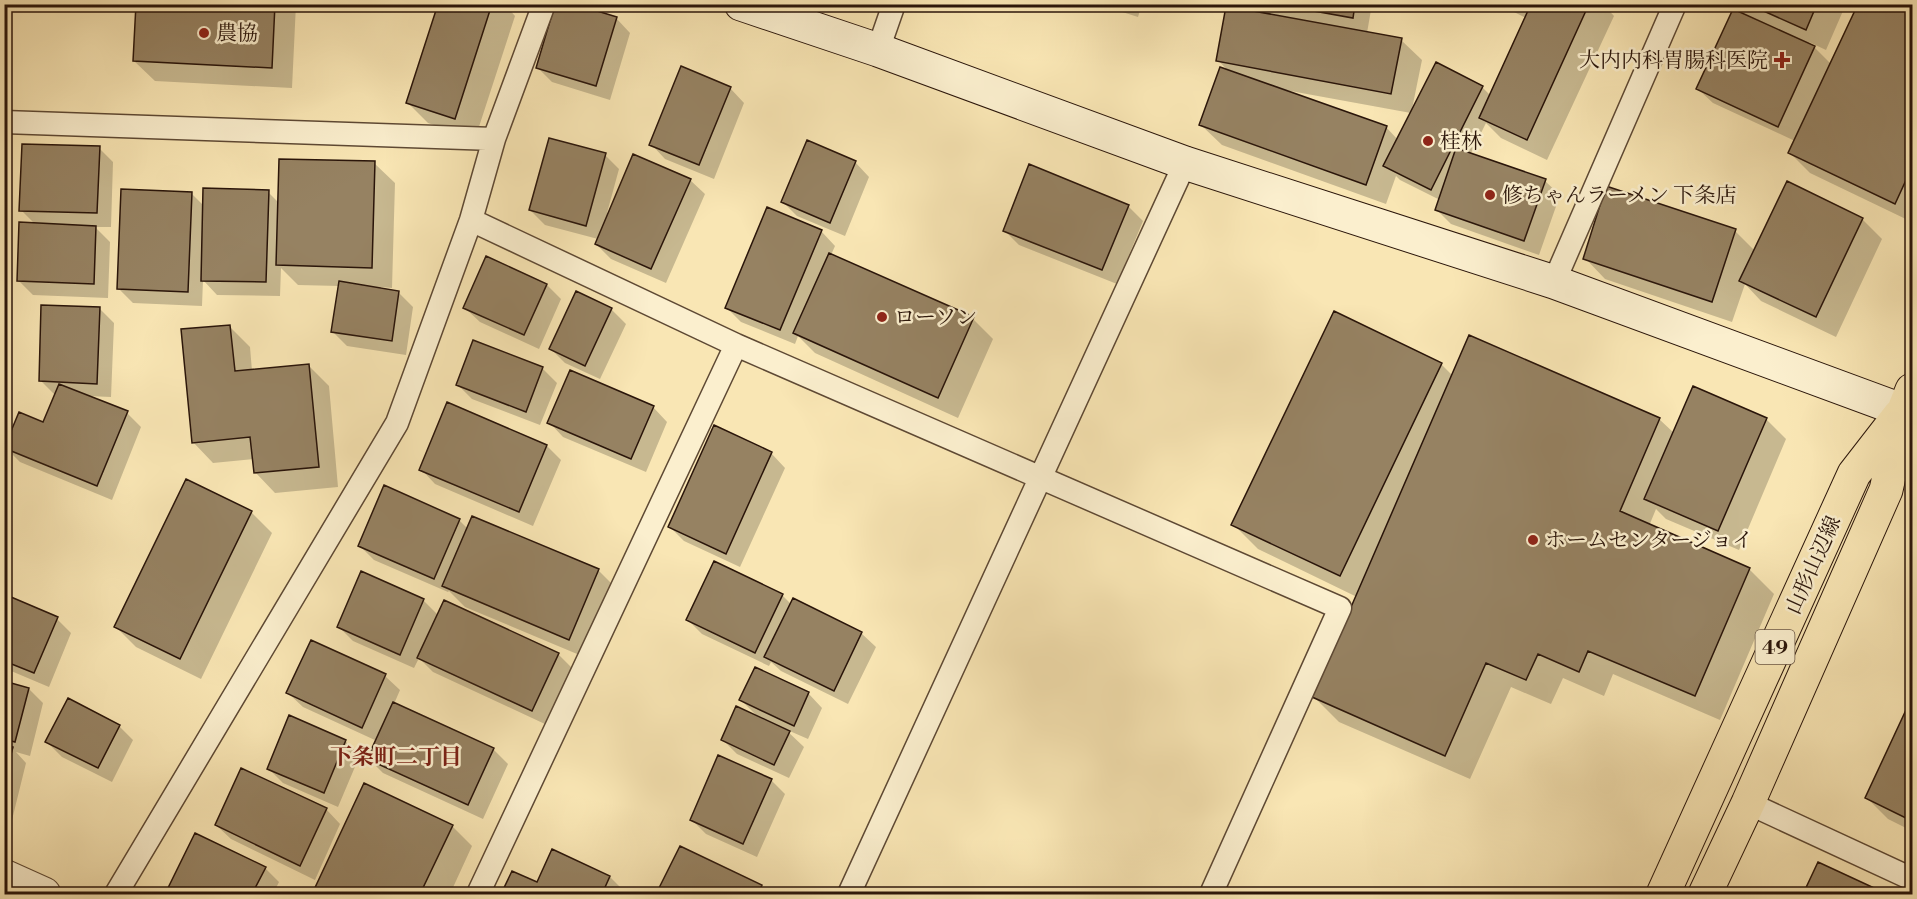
<svg xmlns="http://www.w3.org/2000/svg" width="1917" height="899" viewBox="0 0 1917 899" font-family="'Libre Bodoni','Noto Serif JP',serif">
	<rect width="100%" height="100%" fill="#f9e6b4"/>
	<filter id="stains"><feTurbulence type="fractalNoise" baseFrequency=".00333" numOctaves="4"/><feColorMatrix values="0 0 0 0 .2 0 0 0 0 .09 0 0 0 0 .02 0 0 0 .5 -.17"/></filter>
	<radialGradient id="worn" r=".72"><stop offset=".6" stop-color="#630" stop-opacity="0"/><stop offset="1" stop-color="#630" stop-opacity=".3"/></radialGradient>
	<!-- shadow -->
	<path fill="#0003" fill-rule="evenodd" d="M4,4H7L4,26Z
		M137,4H296L292,88L155,81L134,61Z
		M440,4H504L515,16L475,139L428,123L408,103Z
		M1097,4H1142L1138,17Z
		M1250,4H1372L1367,33L1401,40L1422,60L1412,109L1482,87L1491,96L1526,18L1510,10L1504,4H1603L1614,16L1547,160L1501,138L1486,123L1470,155L1545,181L1560,195L1539,255L1451,224L1437,210L1440,200L1400,180L1396,176L1386,204L1222,145L1201,125L1229,72L1218,60L1258,13ZM1285,90L1411,113L1398,140L1386,127L1284,91Z
		M1733,4H1846L1826,50L1809,42L1831,64L1859,4H1912V222L1810,173L1789,152L1795,141L1713,103L1698,89L1742,14Z
		M616,18L630,33L610,100L552,82L538,68Z
		M730,88L744,103L714,179L665,159L651,144Z
		M99,148L113,162L111,227H95L110,242L108,298L33,295L19,281L35,224L21,210Z
		M605,155L619,169L607,213L690,180L705,194L666,283L611,259L596,244L598,239L545,225L530,210Z
		M855,162L869,177L845,236L797,216L782,201Z
		M374,163L395,183L392,288L381,287V289L398,292L413,307L406,355L347,346L332,331L340,286L298,285L281,268L280,296L217,295L203,280L202,306L133,303L119,289L191,193L204,206L268,192L279,203Z
		M1128,206L1143,221L1117,284L1019,245L1004,230Z
		M1862,219L1882,239L1836,337L1761,301L1745,284L1732,322L1605,279L1585,258L1735,231L1755,251Z
		M821,231L835,246L831,255L973,319L993,339L958,418L815,353L798,336L795,344L741,322L726,307Z
		M547,285L561,299L539,349L480,322L465,308Z
		M576,293L611,309L626,324L600,379L565,363L551,349Z
		M100,309L114,323L111,397L88,396L127,413L141,427L112,500L20,462L6,448L44,424L56,396L40,380Z
		M1335,313L1441,364L1453,376L1659,419L1674,433L1766,419L1786,439L1739,550L1666,519L1656,509L1649,526L1749,569L1774,594L1720,720L1613,674L1604,696L1563,678L1551,704L1511,687L1470,779L1339,722L1314,697L1357,597L1258,549L1233,524Z
		M230,327L250,347L252,371L309,366L329,386L338,487L275,493L255,472L254,459L213,463L193,442Z
		M542,368L557,383L540,425L472,399L458,385Z
		M653,407L667,422L646,472L563,437L549,422Z
		M547,446L561,460L533,526L435,484L421,469Z
		M771,453L785,468L740,567L684,541L670,527Z
		M186,481L252,513L272,533L201,679L136,647L116,627Z
		M459,520L468,529L598,570L618,590L589,659L465,607L449,591L448,592L374,560L359,545Z
		M782,595L792,605L861,633L876,647L848,704L781,671L771,662L769,666L702,634L687,619Z
		M4,596L57,619L71,633L49,687L4,668Z
		M423,600L438,615L558,654L573,669L547,725L433,672L419,658L414,668L353,641L339,627Z
		M312,642L385,676L400,690L394,704L493,749L508,764L483,819L383,773L369,759L377,741L303,707L288,693Z
		M4,683L29,689L43,703L30,756L16,752L26,763L11,824L4,823Z
		M808,693L822,708L808,739L785,729L804,747L789,778L737,754L722,739L759,718L741,700Z
		M1912,701V831L1888,819L1867,798Z
		M119,726L133,740L112,782L62,757L47,742Z
		M345,741L360,755L338,807L283,783L269,769Z
		M771,780L785,794L757,857L706,834L691,819Z
		M364,785L452,826L472,846L450,894H313Z
		M326,809L340,824L315,880L231,839L216,825Z
		M195,835L265,868L279,882L273,894H167Z
		M680,848L762,886L770,894H658Z
		M1819,864L1884,894H1805Z
		M513,873L537,884L610,877L627,894H503Z"/>
	<!-- building -->
	<path fill="#968262" stroke="#2a150a" stroke-width="1.5" d="M136,4H275L272,68L133,61Z
		M438,4H492L455,119L406,103Z
		M555,4H574L617,17L596,86L536,68Z
		M1275,4H1355L1353,18Z
		M1531,4H1589L1527,140L1479,118Z
		M1748,4H1817L1806,30Z
		M1858,4H1912V167L1895,204L1788,153Z
		M1226,6L1402,38L1391,94L1216,61Z
		M1733,9L1815,46L1778,127L1696,89Z
		M1436,62L1483,86L1431,190L1383,166Z
		M681,66L731,87L699,165L649,145Z
		M1220,67L1387,126L1366,185L1199,125Z
		M549,138L606,153L586,226L529,210Z
		M807,140L856,161L830,223L781,202Z
		M22,144L100,146L97,213L19,211Z
		M1456,148L1546,179L1524,241L1435,210Z
		M633,154L691,179L651,269L595,244Z
		M279,159L375,161L372,268L276,265Z
		M1029,164L1129,205L1102,270L1003,231Z
		M1787,181L1863,218L1816,317L1739,281Z
		M1606,186L1736,229L1712,302L1583,259Z
		M203,188L269,190L266,282L201,281Z
		M121,189L192,192L188,292L117,289Z
		M767,207L822,230L780,330L725,308Z
		M19,222L96,226L94,284L17,281Z
		M829,253L974,317L938,398L793,333Z
		M486,256L547,284L524,335L463,308Z
		M339,281L399,291L392,341L331,332Z
		M576,291L612,308L585,366L549,349Z
		M41,305L100,307L97,384L39,381Z
		M1334,311L1442,363L1340,576L1231,525Z
		M230,325L235,371L309,364L319,467L254,473L250,437L192,443L181,329Z
		M1469,335L1660,418L1620,511L1750,568L1695,696L1588,651L1579,672L1538,654L1526,680L1486,663L1445,756L1312,697Z
		M473,340L543,367L526,412L456,385Z
		M570,370L654,406L631,459L547,423Z
		M59,384L128,411L97,486L4,448L19,412L43,422Z
		M1693,386L1767,418L1718,531L1644,499Z
		M447,402L547,445L519,512L419,470Z
		M714,425L772,452L726,554L668,527Z
		M186,479L252,511L180,659L114,627Z
		M384,485L460,519L434,579L358,546Z
		M472,516L599,569L569,640L442,586Z
		M714,561L783,594L755,653L686,620Z
		M361,571L424,599L400,655L337,627Z
		M4,594L58,617L34,673L4,661Z
		M793,598L862,632L834,691L764,657Z
		M444,600L559,653L532,711L417,658Z
		M311,640L386,674L362,728L286,693Z
		M755,667L809,692L794,726L739,700Z
		M4,681L29,688L15,742L4,739Z
		M1912,697V821L1865,798Z
		M68,698L120,725L98,768L45,742Z
		M393,702L494,748L468,805L367,759Z
		M736,706L790,731L774,765L721,740Z
		M289,715L346,740L324,793L267,769Z
		M4,745L13,747L4,780Z
		M718,755L772,779L743,844L690,820Z
		M241,768L327,808L300,866L215,825Z
		M364,783L453,825L420,894H312Z
		M195,833L266,867L252,894H165Z
		M680,846L762,885L758,894H656Z
		M552,849L610,876L602,894H501L512,871L537,882Z
		M1818,862L1885,893L1884,894H1803Z"/>
	<g fill="none" stroke-linecap="round" stroke-linejoin="round">
		<defs>
			<path id="lane" d="M878,50L894,4
				M4,122L494,139
				M471,220L736,345L1340,608L1211,894
				M1554,282L1675,4
				M1748,803L1912,879
				M116,894L397,423L471,220L494,139L544,4
				M478,894L736,345
				M849,894L1185,163"/>
			<path id="street" d="M4,876L44,894"/>
			<path id="secondary" d="M741,4L878,50L1185,163L1554,282L1912,414"/>
			<path id="primary" d="M1663,894L1854,474L1899,416
				M1705,894L1748,803L1886,490L1904,410L1912,390"/>
		</defs>
		<!-- lane casing -->
		<use href="#lane" stroke="#5e4934" stroke-width="25"/>
		<!-- street casing -->
		<use href="#street" stroke="#5e4934" stroke-width="35"/>
		<!-- secondary casing -->
		<use href="#secondary" stroke="#2a150a" stroke-width="35"/>
		<!-- primary casing -->
		<use href="#primary" stroke="#2a150a" stroke-width="35"/>
		<!-- lane -->
		<use href="#lane" stroke="#fbefce" stroke-width="22"/>
		<!-- street -->
		<use href="#street" stroke="#fbefce" stroke-width="33"/>
		<!-- secondary -->
		<use href="#secondary" stroke="#fbefce" stroke-width="33"/>
		<!-- primary -->
		<use href="#primary" stroke="#f9e6b4" stroke-width="33"/>
	</g>
	<!-- markers -->
	<g fill="#8f2418" stroke="#fbefce" stroke-width="2">
		<circle cx="204" cy="33" r="6"/>
		<path d="M1779 51h6v6h6v6h-6v6h-6v-6h-6v-6h6z"/>
		<circle cx="1428" cy="141" r="6"/>
		<circle cx="1490" cy="195" r="6"/>
		<circle cx="882" cy="317" r="6"/>
		<circle cx="1533" cy="540" r="6"/>
	</g>
	<g text-anchor="middle" stroke-width="5" stroke-linejoin="round" paint-order="stroke">
		<!-- shield labels -->
		<rect fill="#fbefce" stroke="#695645" stroke-width="1.5" x="1755.5" y="630" width="39" height="34" rx="4.5"/>
		<g font-size="20" font-weight="bold" fill="#2a150a">
			<text x="1775" y="654">49</text>
		</g>
		<!-- poi labels -->
		<g font-size="21" fill="#2a150a" stroke="#fbefce" text-anchor="start">
			<text x="216" y="40">農協</text>
			<text x="1768" y="67" text-anchor="end">大内内科胃腸科医院</text>
			<text x="1440" y="148">桂林</text>
			<text x="1502" y="202">修ちゃんラーメン 下条店</text>
			<text x="894" y="324">ローソン</text>
			<text x="1545" y="547">ホームセンタージョイ</text>
		</g>
		<!-- street labels -->
		<g font-size="21" fill="#2a150a" stroke="#fbefce">
			<text transform="translate(1813 565) rotate(-66)" y="7">山形山辺線</text>
		</g>
		<!-- neighbourhood labels -->
		<g font-size="22" font-weight="bold" fill="#7a1f14" stroke="#fbefce">
			<text x="396" y="764">下条町二丁目</text>
		</g>
	</g>
	<!-- margin -->
	<rect width="1917" height="899" fill="none" stroke="#f9e6b4" stroke-width="24"/>
	<rect x="6" y="6" width="1905" height="887" fill="none" stroke="#2a150a" stroke-width="3"/>
	<rect x="12" y="12" width="1893" height="875" fill="none" stroke="#2a150a" stroke-width="1.5"/>
	<rect width="100%" height="100%" filter="url(#stains)"/>
	<rect width="100%" height="100%" fill="url(#worn)"/>
</svg>
